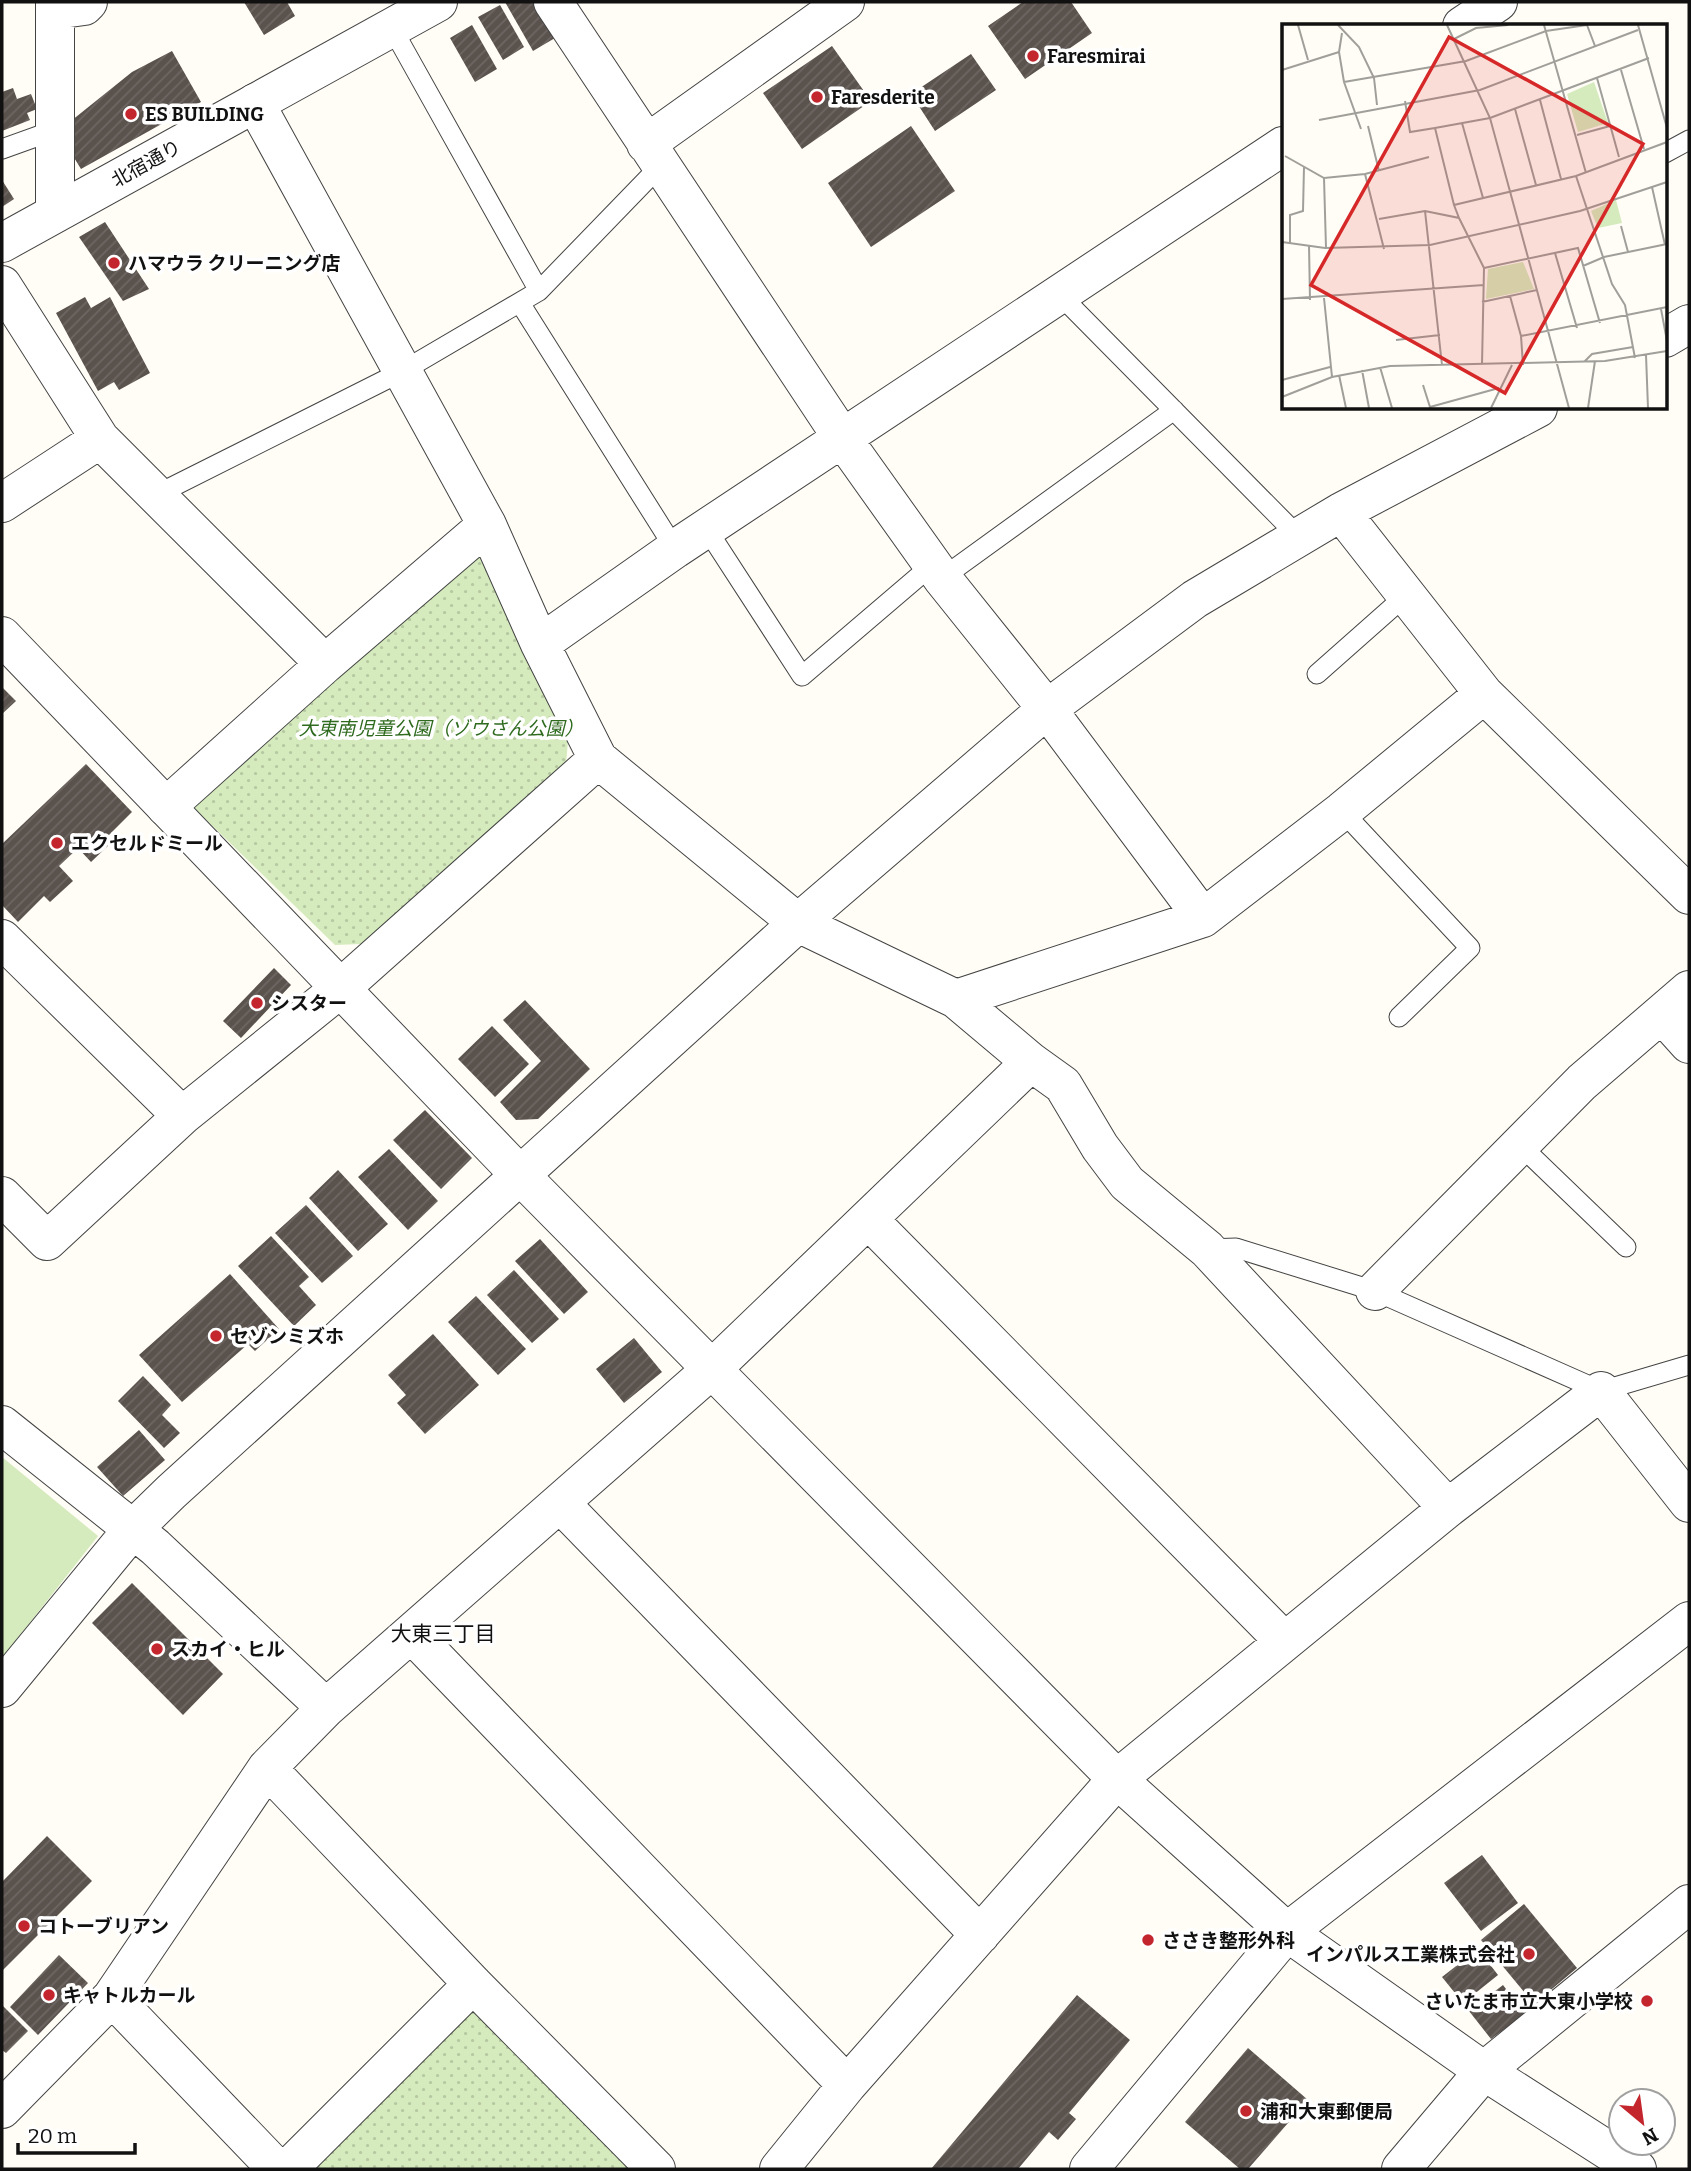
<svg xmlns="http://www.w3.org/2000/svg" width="1691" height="2171" viewBox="0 0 1691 2171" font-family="Bitter,'Noto Sans JP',serif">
	<defs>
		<pattern id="park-dots" width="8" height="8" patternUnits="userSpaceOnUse" patternTransform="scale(1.75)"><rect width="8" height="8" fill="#d5ebbd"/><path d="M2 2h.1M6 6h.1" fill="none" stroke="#b6c8a1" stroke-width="1.8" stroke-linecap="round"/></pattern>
		<pattern id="building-hatch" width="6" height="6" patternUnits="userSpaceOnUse" patternTransform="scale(1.75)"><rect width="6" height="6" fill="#5a524d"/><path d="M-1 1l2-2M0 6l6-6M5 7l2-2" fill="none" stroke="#6d6662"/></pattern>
	</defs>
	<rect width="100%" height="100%" fill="#fffdf5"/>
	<!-- grass -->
	<path fill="#d5ebbd" d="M2,1457L98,1536L2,1658Z"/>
	<!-- park -->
	<path fill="url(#park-dots)" d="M469,556H491L568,740L566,765L361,944L335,945L190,804Z
		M477,2012L633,2169H312L458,2013Z"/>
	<!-- building -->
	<path fill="url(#building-hatch)" d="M244,2H287L295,16L264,35Z
		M505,2H535L555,38L533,51Z
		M1023,2H1071L1092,33L1025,79L988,26Z
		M500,5L524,47L503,60L478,17Z
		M472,25L497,69L475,82L450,38Z
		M832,46L871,101L802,149L763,93Z
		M172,51L201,102L81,169L65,143L66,125L132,72Z
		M971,54L996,90L935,131L911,94Z
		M13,88L17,99L31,94L37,109L27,113L30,120L2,131V92Z
		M911,126L955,191L871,247L828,183Z
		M2,180L14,199L2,207Z
		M105,222L149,289L123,301L79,237Z
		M85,297L91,308L110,297L150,373L119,390L114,382L98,391L56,313Z
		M2,687L16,701L2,714Z
		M86,764L132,812L107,837L112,842L91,862L78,848L59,866L73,881L50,902L44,896L18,922L2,905V844Z
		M274,968L291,985L241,1038L223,1021Z
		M525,1000L590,1069L538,1119L516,1120L500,1102L541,1061L503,1020Z
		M492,1026L529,1064L495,1097L458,1059Z
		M425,1110L472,1158L441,1189L393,1140Z
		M389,1149L438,1201L408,1230L358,1177Z
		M338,1170L388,1224L358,1251L309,1198Z
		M306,1205L353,1256L322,1283L275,1233Z
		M271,1236L309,1277L299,1286L316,1305L294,1326L238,1266Z
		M540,1239L588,1292L564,1314L515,1261Z
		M514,1270L559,1319L532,1343L487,1295Z
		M230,1274L279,1329L255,1351L248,1344L182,1402L139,1355Z
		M476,1296L526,1349L498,1375L448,1322Z
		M433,1334L479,1385L425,1434L397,1403L406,1395L388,1375Z
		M634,1338L662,1372L624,1403L596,1369Z
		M143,1376L171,1405L162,1415L180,1433L164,1448L118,1401Z
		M139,1430L165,1460L123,1496L97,1467Z
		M132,1583L223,1674L183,1715L92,1623Z
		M47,1836L92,1881L2,1971V1882Z
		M1482,1855L1518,1903L1481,1931L1444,1883Z
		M1524,1904L1577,1968L1534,2004L1481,1940Z
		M1478,1949L1498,1975L1463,2003L1442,1977Z
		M59,1955L88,1983L38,2035L10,2007Z
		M1503,1985L1525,2014L1491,2039L1469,2011Z
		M1077,1995L1130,2040L1069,2113L1076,2119L1058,2140L1049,2132L1018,2169H931Z
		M2,2005L28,2031L6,2053L2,2050Z
		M1248,2048L1308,2100L1248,2169H1240L1185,2122Z"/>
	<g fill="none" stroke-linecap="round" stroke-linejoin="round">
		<defs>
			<path id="service" d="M392,28L539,291
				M2,149L55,130
				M1665,153L1689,140
				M1061,296L1299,537
				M520,303L675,549
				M154,496L401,372L539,291L661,165
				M706,528L802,676L932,565
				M942,578L1174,410
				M1317,674L1404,597
				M1342,811L1470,948L1399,1017
				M1519,1144L1626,1247
				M1208,1249L1236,1248L1375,1291L1601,1391L1689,1365"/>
			<path id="minor" d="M55,2V213
				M553,2L843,439L942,578L1047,709L1203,918
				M55,10L84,6L88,2
				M1462,26L1498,2
				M255,103L487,525L540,644L598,759L798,923L956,999L1203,918L1342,811L1484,694
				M646,144L845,2
				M2,285L100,439L325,664
				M1665,338L1689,324
				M2,503L100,439
				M1341,512L1484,694L1689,895
				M540,644L675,549L1283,146
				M166,807L325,664L487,525
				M2,939L182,1116
				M1662,1014L1689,1044
				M1031,1062L1063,1085L1100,1147L1127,1183L1207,1249L1448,1508
				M2,1196L47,1241L182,1116L342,987L598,759
				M868,1219L1284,1641
				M1375,1291L1582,1082L1689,990
				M2,1425L155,1547L326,1708
				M561,1504L980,1935
				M412,1634L847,2085
				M2,1688L132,1530L171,1492L798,923L1047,709L1195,599L1341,512L1538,408
				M267,1768L473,1984L656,2169
				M112,1997L277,2169
				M2,2109L112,1997L267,1768L326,1708L712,1369L1031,1062L956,999
				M288,2169L473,1984
				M779,2169L847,2085L1117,1779L1448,1508L1601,1391L1689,1503
				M1401,2169L1484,2071L1689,1904"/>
			<path id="tertiary" d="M2,243L438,2
				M2,636L519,1174L1117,1779L1287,1932L1484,2071L1637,2169
				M1089,2169L1287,1932L1689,1621"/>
		</defs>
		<!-- service casing -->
		<use href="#service" stroke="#444" stroke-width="21"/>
		<!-- minor casing -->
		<use href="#minor" stroke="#444" stroke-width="40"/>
		<!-- tertiary casing -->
		<use href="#tertiary" stroke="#444" stroke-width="40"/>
		<!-- service -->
		<use href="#service" stroke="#fff" stroke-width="19"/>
		<!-- minor -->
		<use href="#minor" stroke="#fff" stroke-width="38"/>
		<!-- tertiary -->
		<use href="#tertiary" stroke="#fff" stroke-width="38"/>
	</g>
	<!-- markers -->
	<g fill="#c4262e" stroke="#fff" stroke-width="2.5">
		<circle cx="1033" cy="56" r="7"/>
		<circle cx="817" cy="97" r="7"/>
		<circle cx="131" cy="114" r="7"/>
		<circle cx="114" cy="263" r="7"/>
		<circle cx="57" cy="843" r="7"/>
		<circle cx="257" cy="1003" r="7"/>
		<circle cx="216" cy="1336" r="7"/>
		<circle cx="157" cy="1649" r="7"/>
		<circle cx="24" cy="1926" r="7"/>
		<circle cx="1148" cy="1940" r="7"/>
		<circle cx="1529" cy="1954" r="7"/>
		<circle cx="49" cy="1995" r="7"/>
		<circle cx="1647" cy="2001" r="7"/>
		<circle cx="1246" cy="2111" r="7"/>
	</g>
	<g text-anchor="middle" stroke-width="7" stroke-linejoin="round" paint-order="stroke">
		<!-- poi labels -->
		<g font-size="19" font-weight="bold" fill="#111" stroke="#fff" text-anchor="start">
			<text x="1047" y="63">Faresmirai</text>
			<text x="831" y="104">Faresderite</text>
			<text x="145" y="121">ES BUILDING</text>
			<text x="128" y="270">ハマウラ クリーニング店</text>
			<text x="71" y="850">エクセルドミール</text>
			<text x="271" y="1010">シスター</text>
			<text x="230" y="1343">セゾンミズホ</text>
			<text x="171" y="1656">スカイ・ヒル</text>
			<text x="38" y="1933">コトーブリアン</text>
			<text x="1162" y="1947">ささき整形外科</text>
			<text x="1515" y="1961" text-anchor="end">インパルス工業株式会社</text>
			<text x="63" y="2002">キャトルカール</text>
			<text x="1633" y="2008" text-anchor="end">さいたま市立大東小学校</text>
			<text x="1260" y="2118">浦和大東郵便局</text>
		</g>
		<!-- street labels -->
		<g font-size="19" fill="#111" stroke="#fff">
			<text transform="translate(146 163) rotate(-29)" y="7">北宿通り</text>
		</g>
		<!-- park labels -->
		<g font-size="19" font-style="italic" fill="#2f6b1f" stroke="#fff">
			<text x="441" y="735">大東南児童公園（ゾウさん公園）</text>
		</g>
		<!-- neighbourhood labels -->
		<g font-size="21" fill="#111" stroke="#fff">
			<text x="443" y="1641">大東三丁目</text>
		</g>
	</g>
	<!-- overview -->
	<g transform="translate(1282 24)">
		<rect width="385" height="385" fill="#fffdf5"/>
		<path d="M334,176L340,199L316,204L309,187Z" fill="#d5ebbd"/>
		<path d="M312,58L326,99L296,108L285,70ZM241,238L252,265L204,275L206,245Z" fill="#d5ebbd"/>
		<path fill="none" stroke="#a09f9a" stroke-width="2" d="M16,1L26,36M56,1L77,23L92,54L95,81M165,1L208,94L287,384M262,1L304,149M305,1L313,22M356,1L385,104M60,9L57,28L62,58L79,105M172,15L194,4L226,1M0,46L57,28M339,46L362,125M315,54L337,133M62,58L184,37L264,7L305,1M258,76L279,155M123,77L128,108L153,104L208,94L367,34M233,85L254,161M37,96L198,66L356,6M180,99L201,174M86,102L97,147M153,104L172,181M0,109V132M295,111L328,102M3,132L42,154L83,150L147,133M83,150L102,225M294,152L330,260L343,281L353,334M42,154L44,224M370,163L383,221M143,187L160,341M177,194L172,181L294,152L385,118M97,195L143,187L177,194L202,244L200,341M339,202L346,228M0,218L43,224L148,221L298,187L385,158M8,219V191L21,187L22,143M27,221L28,276M273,229L295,304M301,242L322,233L385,220M202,244L296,224L318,299M228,272L239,312L241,341M42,274L50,353M0,275L202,261M200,278L255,266M379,285L385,317M239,312L385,283M114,316L158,311M364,331L366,384M303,337L310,330L351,323M98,343L110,384M80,346L87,384M57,351L64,384M0,356L48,343M141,361L148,383L217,364M0,373L50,353L108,342L323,337L385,327M209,384L230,341M306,384L313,337"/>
		<path fill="#d62828" fill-opacity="0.15" stroke="#d62828" stroke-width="3.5" d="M167,13L361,120L223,369L29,261Z"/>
		<rect width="385" height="385" fill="none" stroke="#111" stroke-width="3.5"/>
	</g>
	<!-- border -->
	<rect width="1691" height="2171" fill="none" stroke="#111111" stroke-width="7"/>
	<!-- north arrow -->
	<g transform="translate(1642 2122) rotate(151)"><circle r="33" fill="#ffffff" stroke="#a0a0a0" stroke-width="2"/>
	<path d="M0-5L12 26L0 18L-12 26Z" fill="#c4262e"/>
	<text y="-10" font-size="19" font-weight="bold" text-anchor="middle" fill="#111111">N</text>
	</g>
	<!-- scale -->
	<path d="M18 2143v10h117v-10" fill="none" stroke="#111111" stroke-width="3.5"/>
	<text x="28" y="2143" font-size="21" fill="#111111" stroke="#ffffff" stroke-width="5" paint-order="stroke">20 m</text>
</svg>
